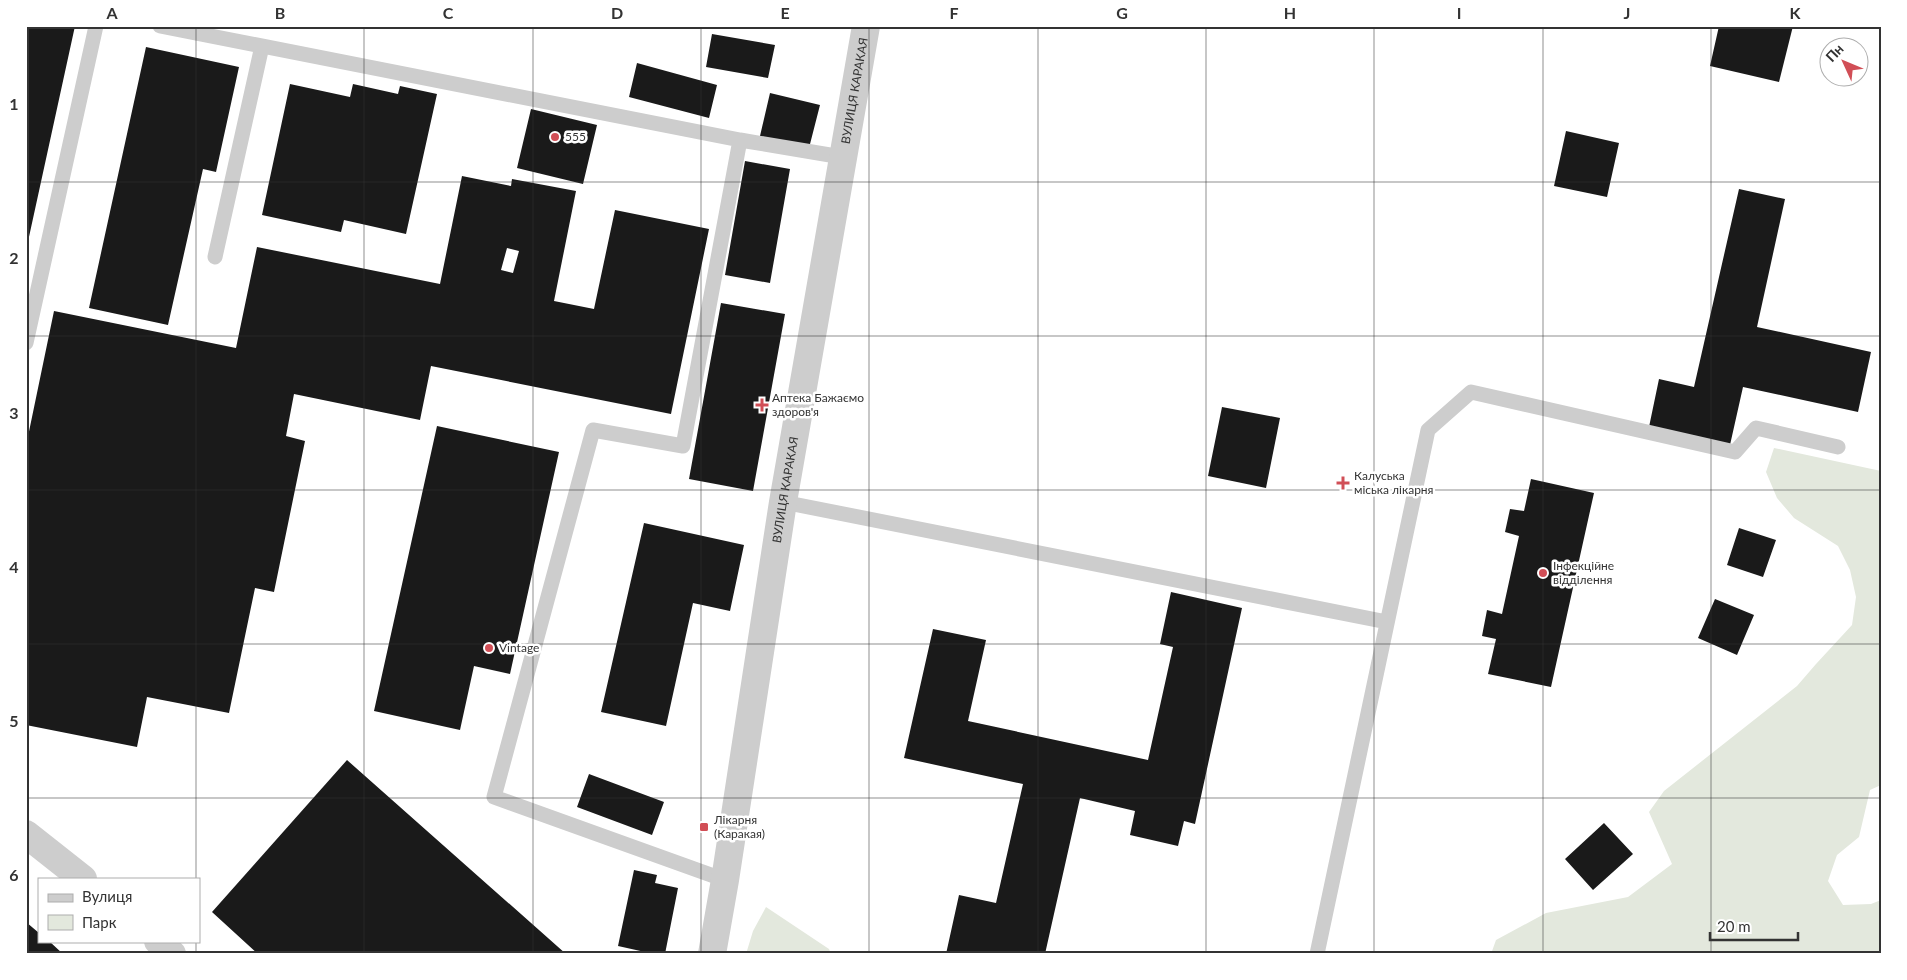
<svg xmlns="http://www.w3.org/2000/svg" width="1907" height="980" viewBox="0 0 1907 980" font-family="Lato,sans-serif">
	<rect width="100%" height="100%" fill="#fff"/>
	<!-- green -->
	<path fill="#e3e8dd" d="M1774,448L1881,471V785L1870,790L1859,837L1837,855L1828,881L1843,905L1871,904L1881,900V954H1491L1496,940L1546,913L1628,897L1672,864L1649,812L1664,791L1797,686L1816,664L1852,625L1856,597L1850,570L1838,546L1794,518L1777,498L1766,472Z
		M766,907L829,949L831,954H746L753,931Z"/>
	<!-- building -->
	<path fill="#1a1a1a" fill-rule="evenodd" d="M26,26H75L27,246H26Z
		M1719,26H1793L1779,82L1710,66Z
		M712,34L775,45L768,78L706,67Z
		M146,47L239,67L216,172L203,169L168,325L89,308Z
		M637,63L717,85L709,118L629,97Z
		M290,84L350,97L353,84L398,94L400,86L437,94L406,234L344,220L341,232L262,215Z
		M770,93L820,105L809,148L760,136Z
		M531,109L597,125L583,184L517,168Z
		M1566,131L1619,143L1607,197L1554,186Z
		M745,161L790,169L770,283L725,275Z
		M462,176L511,186L512,179L576,191L554,301L594,309L615,210L709,229L671,414L431,366L420,420L294,394L286,436L305,441L274,592L255,588L229,713L147,697L137,747L26,725V446L54,311L236,348L257,247L440,284ZM507,248L519,251L513,273L501,270Z
		M1739,189L1785,199L1757,327L1871,352L1858,412L1743,387L1730,445L1649,427L1659,379L1694,387Z
		M721,303L785,314L753,491L689,479Z
		M1222,407L1280,418L1266,488L1208,476Z
		M437,426L559,452L510,674L474,666L460,730L374,711Z
		M1531,479L1594,493L1551,687L1488,674L1496,639L1482,636L1487,610L1502,614L1519,536L1505,532L1510,509L1524,511Z
		M644,523L744,545L730,611L693,603L666,726L601,712Z
		M1739,528L1776,540L1763,577L1727,565Z
		M1171,592L1242,608L1195,824L1184,821L1178,846L1130,835L1135,811L1080,798L1045,954H946L959,895L996,903L1023,784L904,758L933,629L986,640L968,721L1148,760L1173,647L1160,644Z
		M1715,599L1754,615L1737,655L1698,638Z
		M347,760L566,954H258L212,912Z
		M589,774L664,802L652,835L577,807Z
		M1604,823L1633,854L1593,890L1565,859Z
		M634,870L657,875L655,883L678,888L665,954H654L618,946Z
		M26,922L39,933V941H49L63,954H26Z"/>
	<g fill="none" stroke-linecap="round" stroke-linejoin="round">
		<!-- service -->
		<path stroke="#cdcdcd" stroke-width="15" d="M160,26L740,140L842,157
			M215,257L262,46
			M26,343L96,26
			M783,502L1387,622
			M725,880L494,797L593,430L683,446L740,140
			M1317,954L1428,430L1471,392L1735,452L1756,428L1838,447"/>
		<!-- minor -->
		<g stroke="#cdcdcd" stroke-width="28">
			<path d="M26,834L83,879"/>
			<path d="M158,941L172,954"/>
			<path id="s1" d="M712,954L725,880L783,502L866,26"/>
		</g>
	</g>
	<!-- grid -->
	<path fill="none" stroke="#333" stroke-width="1" stroke-opacity="0.55" d="M196,26V879M364,26V954M533,26V954M701,26V954M869,26V954M1038,26V954M1206,26V954M1374,26V954M1543,26V954M1711,26V954M26,182H1881M26,336H1881M26,490H1881M26,644H1881M26,798H1881M196,941V954"/>
	<!-- markers -->
	<g fill="#d14e56" stroke="#fff" stroke-width="2">
		<circle cx="555" cy="137" r="5"/>
		<path d="M759.5 397.5h5v5h5v5h-5v5h-5v-5h-5v-5h5z"/>
		<path d="M1340.5 475.5h5v5h5v5h-5v5h-5v-5h-5v-5h5z"/>
		<circle cx="1543" cy="573" r="5"/>
		<circle cx="489" cy="648" r="5"/>
		<rect x="699" y="822" width="10" height="10" rx="2.5"/>
	</g>
	<g text-anchor="middle" stroke-width="5" stroke-linejoin="round" paint-order="stroke">
		<!-- street labels -->
		<g font-size="12" fill="#333" stroke="#fff">
			<text dy="4" stroke="none"><textPath href="#s1" startOffset="875">ВУЛИЦЯ КАРАКАЯ</textPath></text>
			<text dy="4" stroke="none"><textPath href="#s1" startOffset="470">ВУЛИЦЯ КАРАКАЯ</textPath></text>
		</g>
		<!-- poi labels -->
		<g font-size="12" fill="#333" stroke="#fff" text-anchor="start">
			<text x="565" y="141">555</text>
			<text x="772" y="402">Аптека Бажаємо<tspan x="772" dy="14">здоров'я</tspan></text>
			<text x="1354" y="480">Калуська<tspan x="1354" dy="14">міська лікарня</tspan></text>
			<text x="1553" y="570">Інфекційне<tspan x="1553" dy="14">відділення</tspan></text>
			<text x="499" y="652">Vintage</text>
			<text x="714" y="824">Лікарня<tspan x="714" dy="14">(Каракая)</tspan></text>
		</g>
	</g>
	<!-- border -->
	<rect width="1907" height="980" fill="none" stroke="#ffffff" stroke-width="55"/>
	<!-- legend -->
	<rect x="38" y="878" width="162" height="65" fill="#ffffff" stroke="#adadad"/>
	<rect x="48" y="894" width="25" height="8" fill="#cdcdcd" stroke="#adadad"/>
	<text x="82" y="902" font-size="15" fill="#333333">Вулиця</text>
	<rect x="48" y="915" width="25" height="15" fill="#e3e8dd" stroke="#adadad"/>
	<text x="82" y="928" font-size="15" fill="#333333">Парк</text>
	<!-- north arrow -->
	<g transform="translate(1844 62) rotate(314)"><circle r="24" fill="#ffffff" stroke="#adadad"/>
	<path d="M0-4L9 19L0 12L-9 19Z" fill="#d14e56"/>
	<text y="-8" font-size="14" font-weight="bold" text-anchor="middle" fill="#333333">Пн</text>
	</g>
	<!-- scale -->
	<path d="M1710 932v8h88v-8" fill="none" stroke="#333333" stroke-width="2.5"/>
	<text x="1717" y="932" font-size="15" fill="#333333" stroke="#ffffff" stroke-width="4" paint-order="stroke">20 m</text>
	<rect x="28" y="28" width="1852" height="924" fill="none" stroke="#333" stroke-width="2"/>
	<g font-size="16" text-anchor="middle" font-weight="bold" fill="#333">
		<text x="112" y="19">A</text>
		<text x="280" y="19">B</text>
		<text x="448" y="19">C</text>
		<text x="617" y="19">D</text>
		<text x="785" y="19">E</text>
		<text x="954" y="19">F</text>
		<text x="1122" y="19">G</text>
		<text x="1290" y="19">H</text>
		<text x="1459" y="19">I</text>
		<text x="1627" y="19">J</text>
		<text x="1795" y="19">K</text>
		<text x="14" y="110">1</text>
		<text x="14" y="264">2</text>
		<text x="14" y="419">3</text>
		<text x="14" y="573">4</text>
		<text x="14" y="727">5</text>
		<text x="14" y="881">6</text>
	</g>
</svg>
